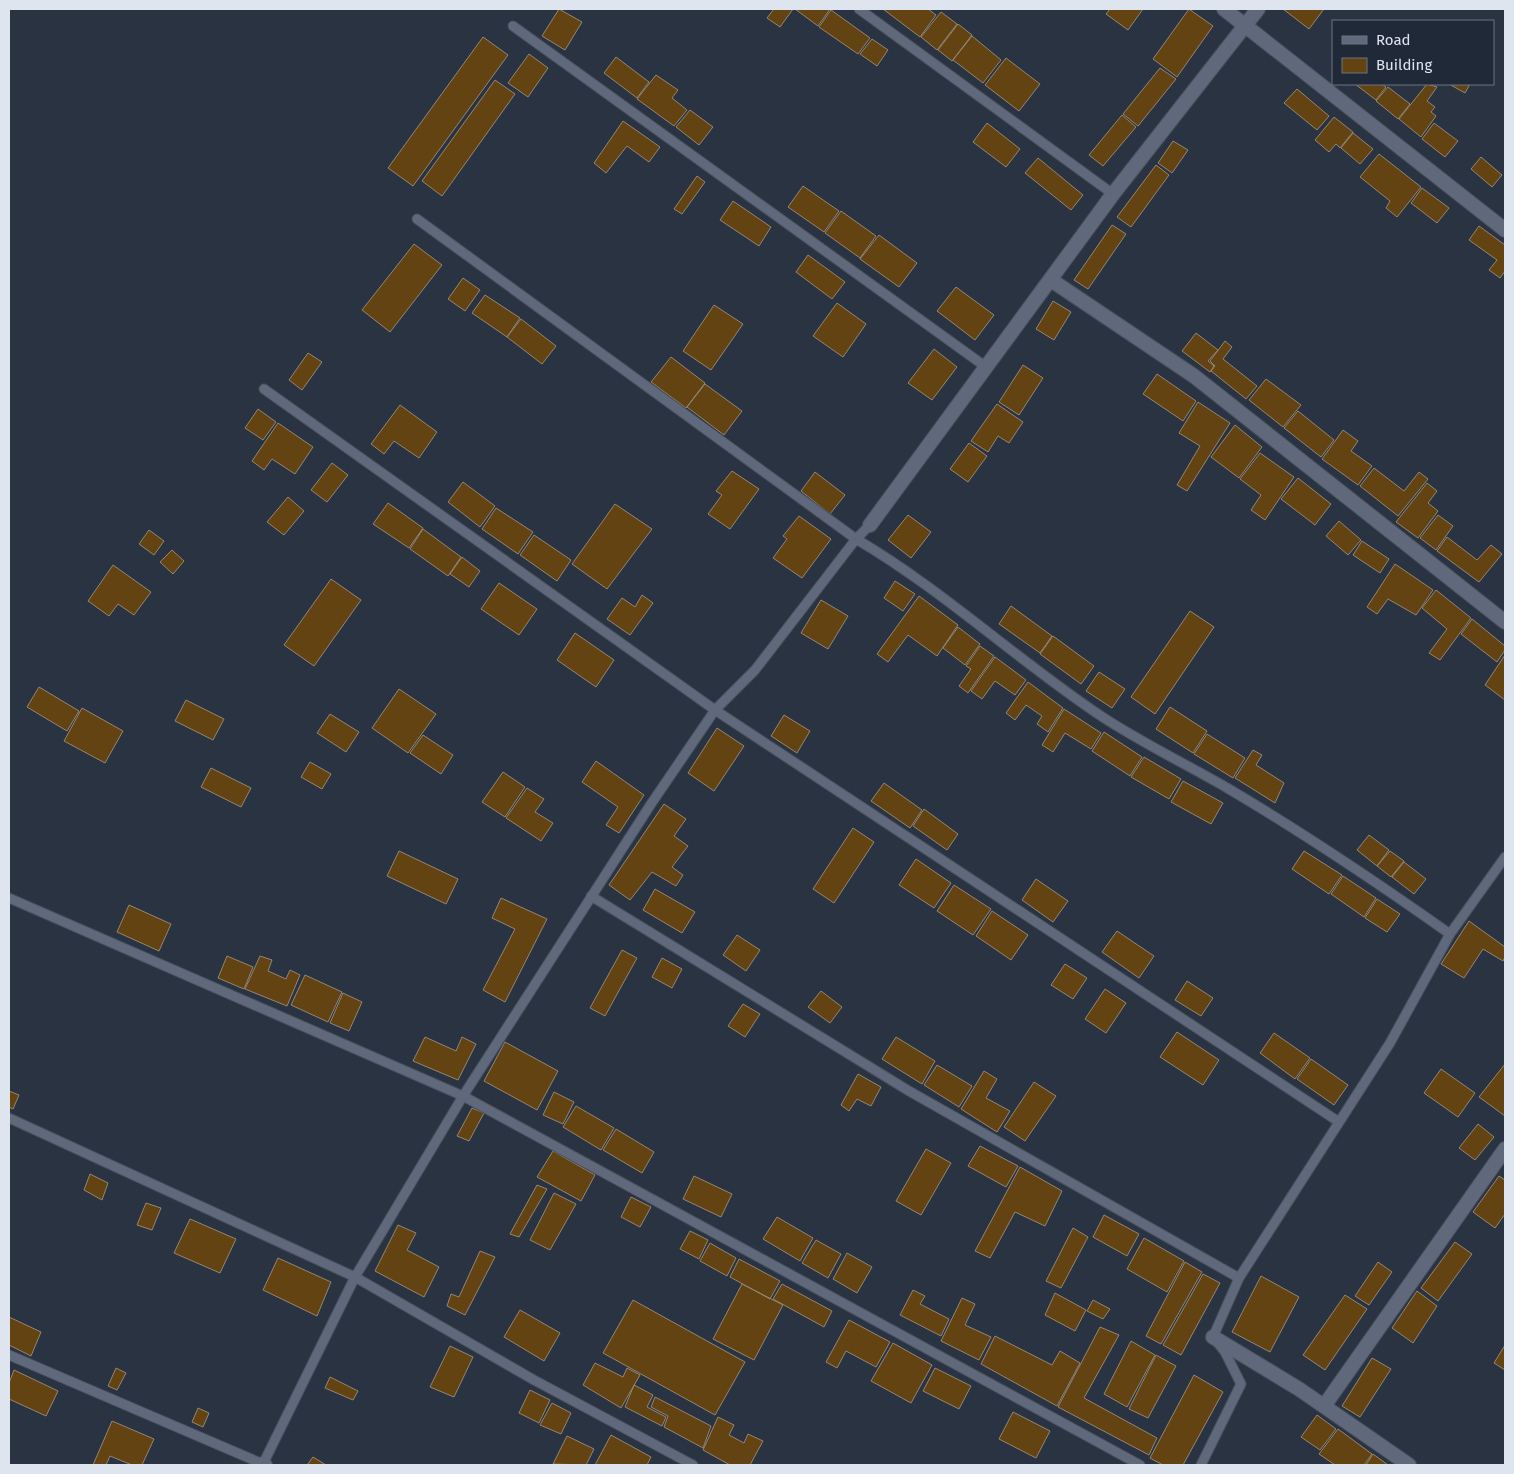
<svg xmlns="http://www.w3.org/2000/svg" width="1514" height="1474" viewBox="0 0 1514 1474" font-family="'Fira Sans',sans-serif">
	<rect width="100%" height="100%" fill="#2a3342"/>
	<!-- building -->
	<path fill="#624311" stroke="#948674" d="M559,9L582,22L565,50L542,36Z
		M774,9H793L780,27L767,18Z
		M795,9H830L818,26Z
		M883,9H928L936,15L920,37Z
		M1110,9H1143L1128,30L1106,14Z
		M1189,9L1213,26L1177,77L1153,59Z
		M1283,9H1324L1309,29Z
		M831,10L870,38L858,54L819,27Z
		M941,12L957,24L937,50L921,37Z
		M958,24L972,35L952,61L938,50Z
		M972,36L1001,60L983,83L953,60Z
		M483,37L508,55L413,186L388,168Z
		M872,39L888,50L877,66L860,54Z
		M529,54L548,68L528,97L508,83Z
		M616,57L649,82L637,98L604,73Z
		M1006,58L1040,84L1019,111L985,85Z
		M1160,68L1176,79L1138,126L1123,114Z
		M656,75L678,90L672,98L687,110L674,126L637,99Z
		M495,80L515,94L442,196L422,181Z
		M1355,84H1382L1386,87L1376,100Z
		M1427,84L1437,87L1427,101L1435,107L1431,112L1436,116L1421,137L1399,119Z
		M1449,84H1470L1465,93Z
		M1388,87L1410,104L1398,119L1376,101Z
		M1297,89L1329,116L1317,130L1284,103Z
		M690,110L713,127L699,145L676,127Z
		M1122,115L1136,127L1103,166L1089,155Z
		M1334,117L1353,132L1340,148L1336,144L1329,152L1315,140Z
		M623,121L660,147L649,162L627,146L606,173L594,163Z
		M987,123L1020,149L1006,167L973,142Z
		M1434,123L1458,141L1445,157L1422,139Z
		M1353,133L1373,149L1360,164L1341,148Z
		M1173,141L1188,150L1172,173L1158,163Z
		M1379,154L1421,187L1397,217L1386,208L1390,201L1360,177Z
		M1481,157L1502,175L1492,187L1471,169Z
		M1038,158L1083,195L1071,210L1025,173Z
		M1156,165L1169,175L1131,227L1117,217Z
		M697,176L705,182L682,214L674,209Z
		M803,186L839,211L824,232L788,207Z
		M1422,188L1449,208L1437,223L1411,203Z
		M733,201L771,227L759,246L720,220Z
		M841,211L876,236L860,258L825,233Z
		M1112,225L1126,234L1088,289L1074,280Z
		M1479,226L1505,245V271L1500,278L1489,270L1497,260L1469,240Z
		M879,235L917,263L899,287L860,259Z
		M414,244L442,265L390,332L362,310Z
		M808,255L845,282L832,299L796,272Z
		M463,278L480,290L465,311L448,299Z
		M956,287L994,315L975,340L937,311Z
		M485,295L520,318L507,337L472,313Z
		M1053,301L1071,312L1054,340L1036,329Z
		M837,303L866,324L843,357L813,336Z
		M714,305L743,324L711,370L683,351Z
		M521,319L556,346L542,364L507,337Z
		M1196,333L1218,350L1208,361L1214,366L1210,372L1182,351Z
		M1225,341L1232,347L1223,359L1257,386L1246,399L1211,371L1215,366L1210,361Z
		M934,349L957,367L932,400L908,383Z
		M308,353L322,362L302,390L289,380Z
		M671,357L705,383L686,408L651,382Z
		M1023,365L1043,378L1019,415L999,402Z
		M1157,374L1196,401L1183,421L1143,394Z
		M1266,379L1301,405L1283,427L1249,400Z
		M705,384L742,411L724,435L687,407Z
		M1198,402L1230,423L1187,491L1177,485L1200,446L1179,433Z
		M997,404L1023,422L1009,443L998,436L988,452L971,441Z
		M400,405L437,432L419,458L394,441L384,454L371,444Z
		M258,409L276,422L263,440L245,428Z
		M1298,411L1334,440L1321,457L1284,428Z
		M278,423L313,447L295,474L272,459L264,470L252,461Z
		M1235,425L1262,447L1239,478L1211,457Z
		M1343,430L1358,441L1351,451L1372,466L1358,485L1322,459Z
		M969,443L987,456L968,482L950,469Z
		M1260,453L1294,477L1265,520L1251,510L1261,495L1240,479Z
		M332,463L348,475L327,502L311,490Z
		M1374,468L1404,491L1419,472L1428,479L1398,516L1360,486Z
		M732,471L759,489L730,529L708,514L722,495L716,491Z
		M815,472L845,495L830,514L801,491Z
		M1298,478L1331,504L1315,525L1281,499Z
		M463,482L495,506L480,527L448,502Z
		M1427,483L1437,491L1428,503L1438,511L1418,538L1396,522Z
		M288,497L304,511L284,535L267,522Z
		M388,503L423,528L409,548L373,524Z
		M615,504L652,529L607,589L572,564Z
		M496,508L533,532L518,554L482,529Z
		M908,515L931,532L911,558L888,540Z
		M1438,515L1453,526L1436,550L1420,538Z
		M799,516L831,539L802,578L773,558L787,539L783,536Z
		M1339,521L1361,540L1348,555L1326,536Z
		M423,529L461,557L448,576L410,549Z
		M149,530L164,541L154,555L139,544Z
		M534,535L571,560L557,581L520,555Z
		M1447,537L1477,560L1491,545L1502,554L1479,582L1437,551Z
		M1362,541L1389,559L1380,573L1353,555Z
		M172,550L184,561L173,574L160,562Z
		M462,557L480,571L469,587L450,574Z
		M1395,564L1433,590L1416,615L1388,599L1377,614L1367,607Z
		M113,565L151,592L134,615L118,604L109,616L88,601Z
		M331,579L361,600L314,666L284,645Z
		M895,581L915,594L903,611L884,598Z
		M499,583L537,609L519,635L481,609Z
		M1436,590L1471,618L1440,660L1429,653L1447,629L1422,608Z
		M642,595L653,603L630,635L607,619L622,598L635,607Z
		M919,596L958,625L937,656L908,635L888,662L877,654Z
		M821,600L848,616L828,649L801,633Z
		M1011,606L1052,636L1040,653L999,624Z
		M1190,611L1214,627L1155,714L1131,697Z
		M1472,619L1505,646V650L1497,662L1461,634Z
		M958,627L980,644L965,665L943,648Z
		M575,633L614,660L596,687L557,660Z
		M1053,636L1094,666L1081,684L1040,654Z
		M980,646L994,656L968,693L959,686L971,669L966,666Z
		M1505,655V700L1485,685Z
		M995,657L1026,680L1015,695L995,681L982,699L971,691Z
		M1099,672L1125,689L1112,708L1086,691Z
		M1028,682L1063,708L1048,732L1037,724L1042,716L1026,705L1015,720L1006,713Z
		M39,687L79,711L67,731L27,707Z
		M399,689L436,714L408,753L372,728Z
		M186,700L224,719L213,740L175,721Z
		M1170,707L1207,731L1193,753L1156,729Z
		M82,708L123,731L105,763L64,741Z
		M1064,709L1101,733L1091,749L1065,733L1053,752L1042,745Z
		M330,714L359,732L346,752L317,733Z
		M784,715L810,731L797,753L771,736Z
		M717,728L744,746L714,791L688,773Z
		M1104,732L1142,757L1130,776L1092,751Z
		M1207,734L1245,758L1233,778L1194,754Z
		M423,735L453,755L441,774L410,753Z
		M1253,750L1262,755L1256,765L1284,783L1275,803L1235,778Z
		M1144,757L1181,779L1169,799L1131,777Z
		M596,761L644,795L619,833L606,825L618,807L582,782Z
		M310,762L331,774L322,789L301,777Z
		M211,768L251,788L241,807L201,787Z
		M503,772L525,787L505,817L482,802Z
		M1183,781L1223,803L1211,824L1171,802Z
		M884,783L922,810L910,828L871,801Z
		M527,788L544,799L535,812L553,823L541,841L506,818Z
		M664,804L686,819L674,836L688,846L672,867L683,875L676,886L652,872L630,900L609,885Z
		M924,809L958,834L947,850L913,826Z
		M853,828L874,842L834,903L813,889Z
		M1369,835L1389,850L1377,866L1357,850Z
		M399,851L458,879L446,904L387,876Z
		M1304,851L1342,875L1329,894L1292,869Z
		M1390,851L1404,861L1391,877L1377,866Z
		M916,859L951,883L934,908L899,885Z
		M1404,862L1426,879L1414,894L1392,877Z
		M1343,876L1376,898L1364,917L1331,894Z
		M1036,879L1068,901L1053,922L1022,900Z
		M954,885L991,909L973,935L937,911Z
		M655,889L695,912L682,933L643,910Z
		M501,898L547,919L505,1002L483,990L515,929L492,918Z
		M1377,899L1400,914L1387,932L1365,918Z
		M129,905L171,924L159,951L117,932Z
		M992,911L1028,935L1011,960L976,936Z
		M1469,921L1505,947V957L1503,961L1483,949L1464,978L1441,964Z
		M1117,931L1154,956L1139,978L1102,952Z
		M737,935L760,950L746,971L723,955Z
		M622,950L637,958L605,1016L590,1008Z
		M227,956L253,967L244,989L218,978Z
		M260,956L272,960L268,971L286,979L290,970L300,975L287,1006L245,989Z
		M662,958L682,969L672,988L652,977Z
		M1065,964L1087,978L1073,999L1051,985Z
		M305,975L342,992L328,1022L291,1005Z
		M1187,981L1213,998L1201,1016L1175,1000Z
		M1105,989L1126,1003L1106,1033L1085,1019Z
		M821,991L842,1007L830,1023L808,1007Z
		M343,993L362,1002L349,1031L330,1023Z
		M743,1004L760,1014L745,1037L728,1026Z
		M1177,1032L1219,1060L1203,1085L1160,1057Z
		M1274,1033L1310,1058L1295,1079L1260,1053Z
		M425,1037L456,1051L462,1037L476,1044L458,1080L413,1061Z
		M896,1037L935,1061L922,1084L882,1059Z
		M505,1042L558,1071L537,1110L484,1081Z
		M1311,1059L1348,1085L1334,1105L1297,1079Z
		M1505,1064V1116L1479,1097Z
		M937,1065L972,1086L959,1107L924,1085Z
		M1441,1069L1475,1093L1458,1117L1424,1093Z
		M984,1071L997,1079L986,1098L1010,1111L997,1132L961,1109Z
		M858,1074L881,1087L871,1106L857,1099L849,1111L841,1105Z
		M1034,1082L1056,1096L1025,1141L1004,1127Z
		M9,1091L19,1095L13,1109L9,1107Z
		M554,1092L574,1102L563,1124L543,1115Z
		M576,1106L614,1128L601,1150L563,1127Z
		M472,1108L484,1113L469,1141L457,1136Z
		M1478,1124L1494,1137L1475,1160L1459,1148Z
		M616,1129L654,1152L642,1173L603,1150Z
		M980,1146L1018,1166L1006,1187L968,1166Z
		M926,1149L951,1163L921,1215L896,1201Z
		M553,1151L595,1175L581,1201L537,1177Z
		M1020,1167L1062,1191L1045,1226L1015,1212L990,1258L975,1251Z
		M90,1174L108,1183L102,1200L84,1190Z
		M694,1176L732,1194L721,1217L683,1199Z
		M1499,1176L1505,1180V1214L1495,1228L1473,1212Z
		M537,1185L547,1189L519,1237L510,1234Z
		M554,1193L576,1204L550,1250L530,1240Z
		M631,1197L651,1207L640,1227L621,1217Z
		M146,1203L161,1208L152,1230L137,1225Z
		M1104,1215L1139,1234L1127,1256L1093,1237Z
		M777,1217L813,1238L800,1261L763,1239Z
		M190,1219L236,1239L220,1273L174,1253Z
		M398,1225L416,1233L407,1250L439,1267L424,1297L375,1271Z
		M1073,1228L1088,1237L1061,1288L1046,1281Z
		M690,1231L708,1240L699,1259L680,1249Z
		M1144,1238L1184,1261L1167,1292L1127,1269Z
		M816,1240L841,1254L828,1278L802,1263Z
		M1455,1242L1472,1254L1438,1301L1421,1288Z
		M710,1243L736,1258L727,1276L700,1261Z
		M480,1251L495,1257L465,1315L447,1306L451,1294L459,1297Z
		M847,1253L872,1267L857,1293L833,1279Z
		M278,1258L331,1282L317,1316L263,1290Z
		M739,1259L780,1281L770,1299L730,1277Z
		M1185,1262L1202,1272L1161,1344L1146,1336Z
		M1378,1262L1392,1272L1369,1305L1355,1296Z
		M1203,1274L1220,1283L1181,1355L1163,1345Z
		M1261,1276L1299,1297L1270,1352L1232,1332Z
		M742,1284L783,1305L754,1360L713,1339Z
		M782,1284L832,1311L824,1327L773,1299Z
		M913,1290L925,1296L920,1304L949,1319L941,1336L900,1315Z
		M1417,1291L1437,1306L1413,1343L1392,1328Z
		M1055,1293L1086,1310L1075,1331L1045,1315Z
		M1345,1295L1367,1309L1325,1370L1303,1355Z
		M962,1298L975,1304L965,1325L991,1337L979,1360L941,1341Z
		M633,1300L745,1362L715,1415L603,1353Z
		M1093,1300L1110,1309L1103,1319L1087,1311Z
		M520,1310L560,1333L544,1361L504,1337Z
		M9,1317L41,1332L31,1356L9,1345Z
		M849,1320L890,1342L876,1367L846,1351L837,1368L826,1362Z
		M1100,1327L1119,1335L1084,1398L1157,1438L1149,1455L1058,1407Z
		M995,1336L1052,1365L1060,1351L1080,1363L1057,1406L981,1364Z
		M1131,1341L1155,1355L1127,1407L1104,1394Z
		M893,1343L932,1365L911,1403L871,1381Z
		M1505,1345V1370L1494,1363Z
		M450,1346L473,1357L454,1397L430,1387Z
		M1156,1355L1176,1366L1148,1418L1129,1409Z
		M1372,1358L1391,1369L1360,1417L1342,1406Z
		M595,1363L623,1377L627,1368L640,1375L621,1408L583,1385Z
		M116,1368L126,1373L117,1390L108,1386Z
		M935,1368L971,1386L959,1409L923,1391Z
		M14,1370L58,1391L46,1416L9,1399V1383Z
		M1194,1375L1223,1392L1183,1465H1163L1150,1458Z
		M330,1377L358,1391L353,1400L325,1388Z
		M634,1385L653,1395L647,1407L666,1417L662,1426L625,1407Z
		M530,1390L550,1400L539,1423L519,1413Z
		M655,1397L711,1426L703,1448L664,1427L668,1416L651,1407Z
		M552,1403L571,1413L561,1434L540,1425Z
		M198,1408L209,1413L203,1427L192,1422Z
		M1013,1412L1050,1431L1036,1458L999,1439Z
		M1317,1415L1336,1429L1320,1450L1301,1437Z
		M718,1417L734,1425L729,1435L744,1443L748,1434L763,1441L750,1465H730L703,1450Z
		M112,1421L154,1439L142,1465H132L110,1456L106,1465H93Z
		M1338,1429L1372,1454L1364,1465H1335L1319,1454Z
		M611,1435L651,1457L647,1465H595Z
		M567,1436L594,1449L586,1465L553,1464Z
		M1373,1454L1388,1465H1366Z
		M313,1457L326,1465H307Z"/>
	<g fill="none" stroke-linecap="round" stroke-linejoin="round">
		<defs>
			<path id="service" d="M859,9L1113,194
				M513,26L986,367
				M417,219L856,539C943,590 1017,660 1101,716C1142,743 1186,764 1229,789C1305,834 1378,883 1450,934
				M264,389L715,710L1339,1122
				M591,896L909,1091L1239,1278
				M9,898L463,1096L1140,1465
				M9,1118L355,1277L534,1380L693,1465
				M9,1355L263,1464L355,1277L463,1096L651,804L715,710L755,670L856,539L870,525
				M1201,1465L1241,1384L1225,1352L1213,1337L1239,1278L1390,1043L1450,934L1505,857"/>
			<path id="minor" d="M1224,9L1505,230
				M1051,280L1194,376L1505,622
				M870,525L1113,194L1258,9
				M1213,1337L1299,1389L1409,1465
				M1324,1406L1505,1149
				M263,1464L265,1465"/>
		</defs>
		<!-- service casing -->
		<use href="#service" stroke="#474f5c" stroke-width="11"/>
		<!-- minor casing -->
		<use href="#minor" stroke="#474f5c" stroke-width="16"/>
		<!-- service -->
		<use href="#service" stroke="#60697b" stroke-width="9"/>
		<!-- minor -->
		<use href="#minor" stroke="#60697b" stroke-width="14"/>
	</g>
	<!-- border -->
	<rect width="1514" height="1474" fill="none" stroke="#dfe5ef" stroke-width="20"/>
	<!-- legend -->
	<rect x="1332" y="20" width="162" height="65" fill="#202938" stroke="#6c7481"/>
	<rect x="1342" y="36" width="25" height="8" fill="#60697b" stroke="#6c7481"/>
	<text x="1376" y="45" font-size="15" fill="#dfe5ef">Road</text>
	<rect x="1342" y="58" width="25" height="15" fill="#624311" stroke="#6c7481"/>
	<text x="1376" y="70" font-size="15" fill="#dfe5ef">Building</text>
</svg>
